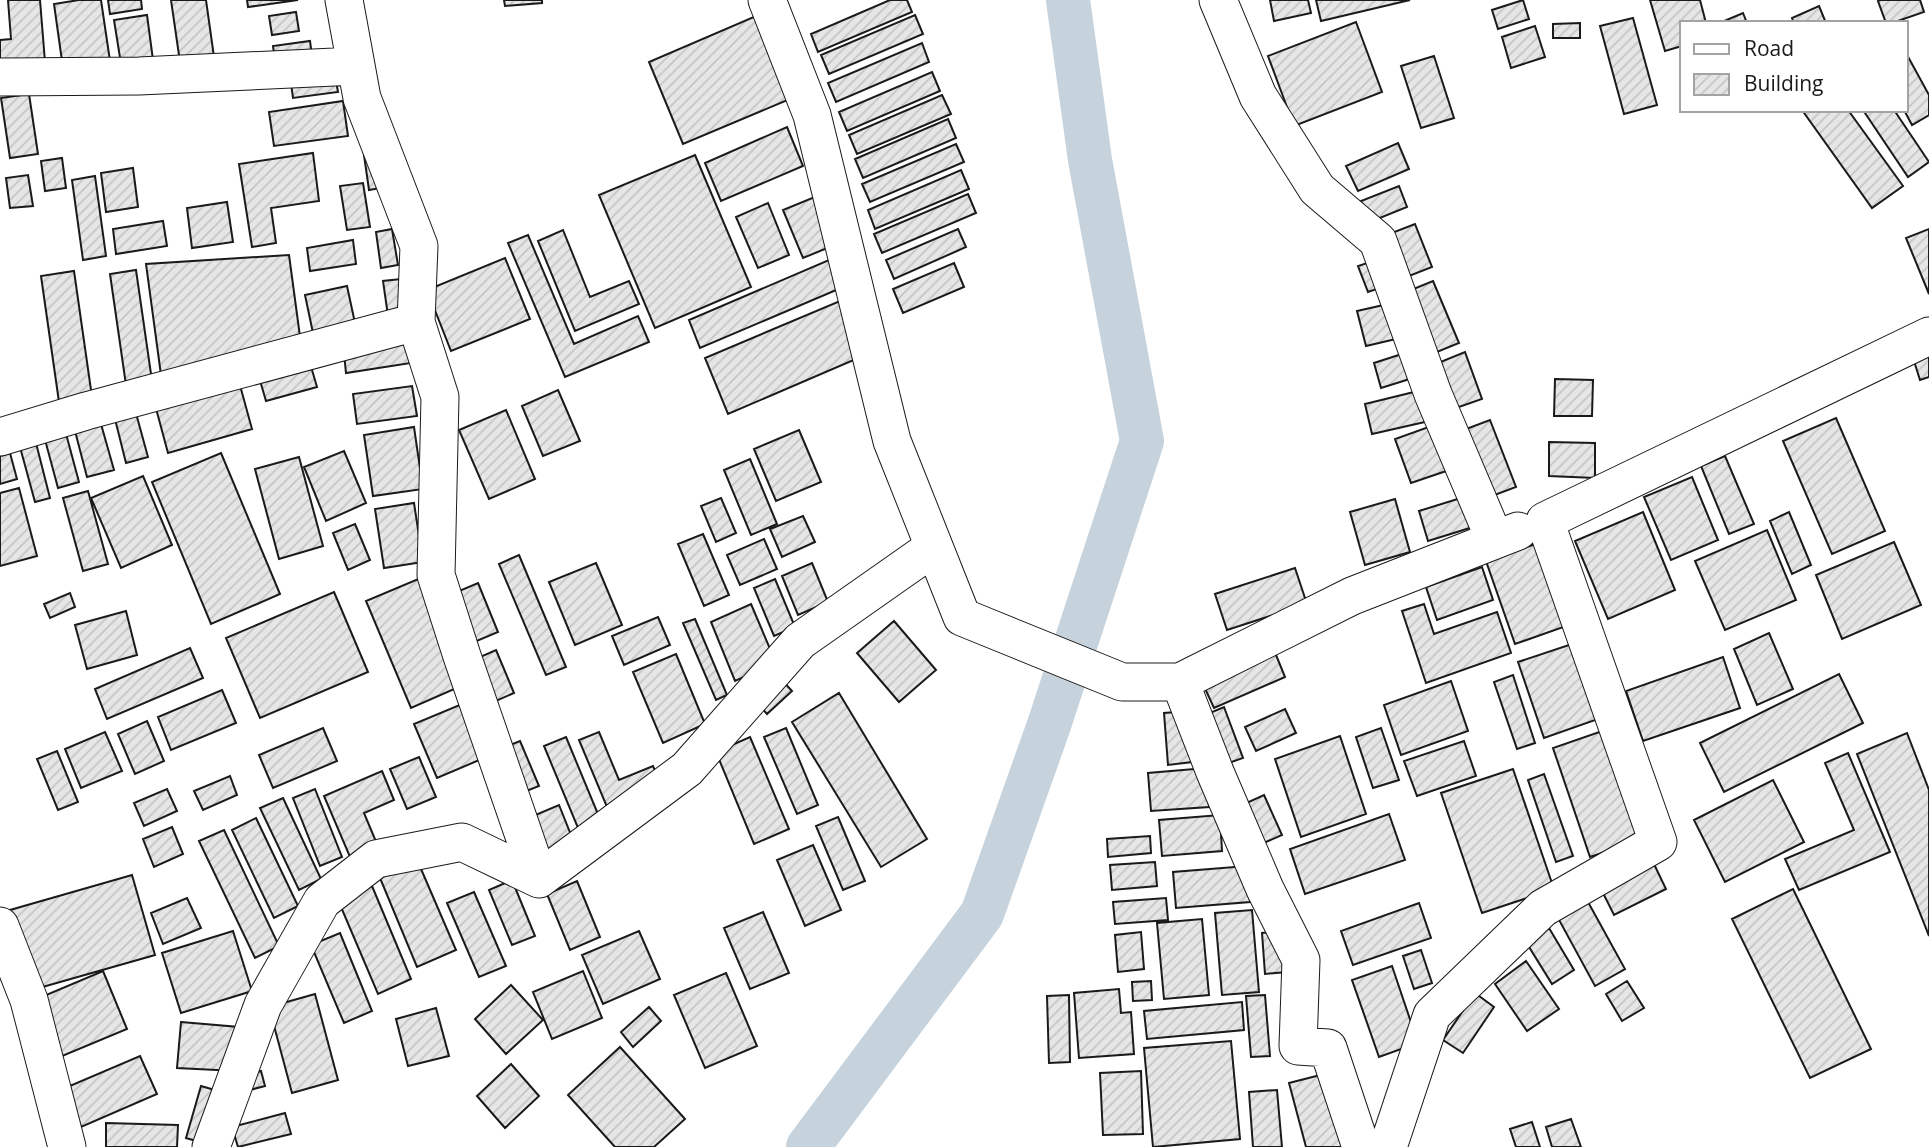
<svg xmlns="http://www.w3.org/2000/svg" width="1929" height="1147" viewBox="0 0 1929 1147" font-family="'Open Sans',sans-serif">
	<defs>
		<pattern id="building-hatch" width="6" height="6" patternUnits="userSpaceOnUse" patternTransform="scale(1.75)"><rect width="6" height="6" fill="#e6e6e6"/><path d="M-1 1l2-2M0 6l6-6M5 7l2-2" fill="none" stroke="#c5c5c5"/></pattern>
	</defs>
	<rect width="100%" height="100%" fill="#fff"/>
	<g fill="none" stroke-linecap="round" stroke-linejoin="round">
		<!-- canal -->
		<path stroke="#c6d2dc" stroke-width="44" d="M808,1147L982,914L1049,725L1142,441L1090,160L1068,0"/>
	</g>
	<!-- building -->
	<path fill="url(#building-hatch)" stroke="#1a1a1a" stroke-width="2" d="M8,0H40L45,62L0,66V40L11,39Z
		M79,0H101L110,61L63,68L54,4Z
		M108,0H141L142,9L110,14Z
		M171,0H206L214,57L180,62Z
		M247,0H298L248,7Z
		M504,0H542V3L505,6Z
		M890,0H907L912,12L818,52L811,34Z
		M1270,0H1308L1311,13L1274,21Z
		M1316,0H1410L1321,21Z
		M1523,0L1529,19L1498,29L1492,10Z
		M1650,0H1700L1706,23H1682V46L1665,51Z
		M1881,0H1920L1924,12L1892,23H1886L1878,1Z
		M1819,6L1826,23H1794L1792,18Z
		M296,12L299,31L272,35L269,16Z
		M1743,13L1747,23H1722V22Z
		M147,15L153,60L121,64L114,20Z
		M915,15L923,34L829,74L821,55Z
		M756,16L790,99L683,144L649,62Z
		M1633,18L1657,105L1624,114L1600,26Z
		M1356,22L1382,92L1294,126L1268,56Z
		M1580,23V38H1553V24Z
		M1535,26L1545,57L1511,68L1502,37Z
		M310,41L312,56L275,61L273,46Z
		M922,43L929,62L836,102L828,83Z
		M1906,53L1929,95V115L1912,125L1904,110H1906Z
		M1434,56L1454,118L1421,128L1401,66Z
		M334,70L338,92L293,98L290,76Z
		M932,72L940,91L847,131L839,112Z
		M29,94L38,154L10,158L1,98Z
		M942,95L951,114L857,154L849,135Z
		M343,101L348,136L274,146L269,112Z
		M1802,110H1848L1903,186L1872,208Z
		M1863,110H1894L1929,162L1908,177Z
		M948,119L956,138L863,178L855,159Z
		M787,127L803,166L721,201L705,163Z
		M361,134L380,188L369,190Z
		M1398,143L1409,169L1358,191L1346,166Z
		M956,144L964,162L870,202L862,184Z
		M313,153L319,201L271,208L276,243L252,247L239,164Z
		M695,155L751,287L655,328L599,195Z
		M62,158L66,188L45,191L41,161Z
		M133,168L138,207L106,212L101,173Z
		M961,170L969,189L875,229L868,210Z
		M28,175L33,206L10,208L6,178Z
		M95,176L106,256L83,260L72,180Z
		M363,183L370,227L347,230L340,186Z
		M1399,186L1407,207L1370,222L1361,201Z
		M822,194L842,242L803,258L783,210Z
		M968,194L976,213L882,253L874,234Z
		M227,202L233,242L192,248L187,208Z
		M768,203L789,255L758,268L736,217Z
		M163,221L167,246L116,254L113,229Z
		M1415,224L1432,267L1404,278L1389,234Z
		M392,229L398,265L381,268L376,232Z
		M958,229L966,247L894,279L886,260Z
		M1929,229V294L1906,238Z
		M563,230L590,297L629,281L639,304L575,331L538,241Z
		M528,235L574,344L638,316L649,342L565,377L508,243Z
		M353,240L356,264L310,271L307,248Z
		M289,255L301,344L161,375L146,264Z
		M505,258L530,319L451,351L427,290Z
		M1379,259L1388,285L1368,292L1358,266Z
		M829,260L841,288L700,348L689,320Z
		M954,263L964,287L903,313L893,289Z
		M136,270L152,381L126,385L110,274Z
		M74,271L93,404L60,409L41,276Z
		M401,279L406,313L388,316L383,281Z
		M1433,281L1459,343L1432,354L1406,292Z
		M347,286L355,323L313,333L305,295Z
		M840,301L863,356L728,414L705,358Z
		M1388,304L1396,339L1366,346L1357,311Z
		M407,333L411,363L346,373L343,343Z
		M1408,352L1416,377L1381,388L1374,363Z
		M1465,352L1482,399L1456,408L1438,363Z
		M1929,356V377L1920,380L1914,361Z
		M310,363L317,387L266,401L259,377Z
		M238,378L252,429L168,453L154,401Z
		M1555,379L1593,380L1592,416H1554Z
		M412,386L417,416L357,424L353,394Z
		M558,390L580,441L543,456L522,406Z
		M1418,391L1425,422L1372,434L1365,404Z
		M134,406L148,457L126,463L113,411Z
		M506,410L535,479L489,499L459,430Z
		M1836,418L1885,531L1832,554L1783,441Z
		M1490,420L1516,487L1492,496L1466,429Z
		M101,424L114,470L87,477L75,431Z
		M1437,424L1452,469L1411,483L1395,439Z
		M414,427L423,489L373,496L364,435Z
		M65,430L79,482L58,488L44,436Z
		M799,430L821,482L776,501L754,449Z
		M1549,442L1595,443V478L1549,476Z
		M36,443L50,498L35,502L20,447Z
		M344,451L366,503L326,521L304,467Z
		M10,453L17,479L0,484V456Z
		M221,453L280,594L211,624L152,482Z
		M1725,456L1754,524L1729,534L1701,466Z
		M299,457L323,546L279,559L255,469Z
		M750,459L777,524L751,535L724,470Z
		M143,476L172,545L121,568L91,498Z
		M1692,477L1718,540L1671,560L1644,497Z
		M19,488L37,556L0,566V493Z
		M88,491L108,564L83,571L63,498Z
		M1464,497L1473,527L1428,541L1419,511Z
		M721,498L736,533L716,542L701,506Z
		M1395,499L1410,552L1365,565L1350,512Z
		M414,503L423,562L384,568L375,509Z
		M1643,512L1675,590L1608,619L1575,541Z
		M1789,512L1811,565L1792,574L1770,521Z
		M803,516L815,542L782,557L770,529Z
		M355,524L370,560L348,570L333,533Z
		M1767,530L1796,600L1725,630L1695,561Z
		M703,534L729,595L704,606L678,544Z
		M764,539L777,569L740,585L727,555Z
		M1544,541L1572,624L1515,644L1486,561Z
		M1894,542L1921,605L1842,639L1816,575Z
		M519,555L566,667L546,675L499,564Z
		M596,563L622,625L575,645L549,582Z
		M812,563L828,602L798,615L782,576Z
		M1482,567L1493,600L1437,620L1426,587Z
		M1295,568L1307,604L1227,630L1215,594Z
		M423,577L468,683L411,708L366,601Z
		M775,579L795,627L774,636L754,588Z
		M478,583L498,632L472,643L452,594Z
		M334,592L368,672L260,718L226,638Z
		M70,593L75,607L50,618L44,604Z
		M751,604L776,663L735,681L711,622Z
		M1424,604L1434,634L1497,612L1511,653L1426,683L1402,611Z
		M126,611L137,655L87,669L75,625Z
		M658,617L670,645L624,665L612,636Z
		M695,619L727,695L716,700L683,623Z
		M894,621L936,670L899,702L857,653Z
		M1769,633L1793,689L1757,705L1734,649Z
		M1575,643L1601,718L1544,738L1518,662Z
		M190,648L203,678L107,719L95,689Z
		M496,650L514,693L489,704L471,661Z
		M1274,650L1285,677L1214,708L1202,682Z
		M676,654L705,724L663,743L633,672Z
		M1723,657L1740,708L1643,741L1626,691Z
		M1839,674L1863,723L1724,792L1700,743Z
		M777,675L792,691L767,714L752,697Z
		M1513,675L1535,743L1517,749L1494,682Z
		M1451,681L1468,731L1401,755L1384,705Z
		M222,690L236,723L171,750L158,717Z
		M839,693L927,839L881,867L792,722Z
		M462,704L484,758L437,778L414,724Z
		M1224,707L1243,758L1223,765L1205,715Z
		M1285,709L1296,733L1256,751L1245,727Z
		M1189,711L1192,762L1168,765L1164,713Z
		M147,721L164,761L135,774L118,734Z
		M323,728L337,761L273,788L259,755Z
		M786,728L818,805L797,814L764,737Z
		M1381,728L1399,780L1373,788L1356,737Z
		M1608,729L1646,838L1590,857L1553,748Z
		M105,732L122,771L81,788L65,749Z
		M599,732L619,780L653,766L661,784L607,807L579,740Z
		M1907,733L1929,790V936L1857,754Z
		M1340,736L1366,814L1301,837L1275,759Z
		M566,737L600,819L578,828L544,746Z
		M750,737L789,829L754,844L716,752Z
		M520,741L539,786L519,794L500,749Z
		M1464,741L1476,776L1417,796L1404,761Z
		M57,751L78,802L58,810L37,759Z
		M1848,753L1890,852L1799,890L1785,859L1854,830L1825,763Z
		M419,757L436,797L407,809L390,769Z
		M1206,768L1209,807L1151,811L1148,773Z
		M1513,769L1554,889L1482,913L1441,793Z
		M382,771L394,800L364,813L377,844L350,857L324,796Z
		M1544,774L1573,856L1556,862L1528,780Z
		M230,776L237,795L203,810L194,791Z
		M1773,780L1804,842L1725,882L1694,820Z
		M167,789L177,811L144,826L134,803Z
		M315,789L342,857L320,866L293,798Z
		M1264,795L1282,835L1259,845L1242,805Z
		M283,798L321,879L299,890L260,808Z
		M559,805L573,840L548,851L533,816Z
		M1389,814L1405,860L1305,894L1290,849Z
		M1220,815L1222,851L1162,856L1159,820Z
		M838,817L865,881L843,890L816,826Z
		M256,818L298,906L274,918L232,830Z
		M172,827L183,854L154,867L143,839Z
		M224,830L279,946L255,958L199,841Z
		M1150,836L1151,853L1108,857L1107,839Z
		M813,845L841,910L805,926L777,860Z
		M418,862L456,950L417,967L380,878Z
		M1155,862L1157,886L1112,890L1110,865Z
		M1653,862L1666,889L1614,915L1600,887Z
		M1247,866L1250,902L1176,908L1173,872Z
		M132,875L155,955L32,990L10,910Z
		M512,880L535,936L512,945L489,890Z
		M577,881L600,937L570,950L547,894Z
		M372,886L411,979L378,994L338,900Z
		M1793,889L1871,1049L1810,1078L1732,919Z
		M474,892L506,966L479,977L447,903Z
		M187,898L201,928L163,944L151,913Z
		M1166,898L1168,920L1115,924L1113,902Z
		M1588,902L1625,969L1595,986L1558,918Z
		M1419,903L1431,938L1353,965L1341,931Z
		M1252,910L1259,992L1222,995L1215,913Z
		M763,912L789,973L750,989L724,928Z
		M1202,919L1209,995L1164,999L1157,923Z
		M1549,928L1574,970L1552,984L1526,942Z
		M233,931L252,991L181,1013L162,953Z
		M639,931L660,979L603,1004L582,955Z
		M1283,931L1287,972L1265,974L1262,933Z
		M1141,932L1144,969L1118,972L1115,935Z
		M340,933L372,1011L344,1023L311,945Z
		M1421,950L1432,983L1414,989L1403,956Z
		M1526,961L1559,1009L1527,1031L1495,984Z
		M1392,966L1418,1043L1379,1057L1352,980Z
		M103,971L127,1029L55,1059L32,1001Z
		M583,971L602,1018L552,1039L533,992Z
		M726,973L757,1046L705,1068L674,995Z
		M1151,981L1152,1000L1133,1001L1132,982Z
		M1627,981L1644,1008L1622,1021L1606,994Z
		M511,985L543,1020L506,1054L475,1019Z
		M1119,989L1121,1013L1131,1012L1134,1054L1079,1058L1074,993Z
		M1475,993L1494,1007L1463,1053L1443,1040Z
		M315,994L338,1080L292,1093L269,1007Z
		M1069,995L1070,1062L1049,1063L1047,996Z
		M1265,995L1270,1056L1251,1057L1246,996Z
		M1242,1002L1244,1030L1147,1039L1144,1011Z
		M649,1007L661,1021L633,1047L621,1032Z
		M436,1008L449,1056L408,1066L396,1019Z
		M181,1022L239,1027L236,1071L177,1068Z
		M1231,1041L1240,1139L1153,1147L1144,1048Z
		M620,1047L685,1119L654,1147H615L568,1095Z
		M140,1056L157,1094L81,1127L65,1088Z
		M511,1064L539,1096L505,1128L477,1096Z
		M261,1071L265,1086L246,1091L242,1076Z
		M1141,1071L1143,1134L1103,1135L1100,1073Z
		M1332,1072L1351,1147H1306L1289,1083Z
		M201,1086L218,1091L203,1143L186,1138Z
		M1277,1090L1282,1147H1253L1249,1092Z
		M285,1113L291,1134L238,1147L232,1127Z
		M1571,1119L1581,1147H1552L1546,1127Z
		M1532,1122L1540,1147H1516L1510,1129Z
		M106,1123L178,1125L177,1147H106Z"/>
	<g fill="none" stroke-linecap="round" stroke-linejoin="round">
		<defs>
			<path id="street" d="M344,0L362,98L419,246L416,322
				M767,0L812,115L892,441L962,617L1122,682H1180L1215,772L1265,889L1301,960L1298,1046L1328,1048L1361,1147
				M1218,0L1258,96L1317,189L1378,241L1433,394L1495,540
				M0,77L139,76L356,66
				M0,437L86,411L416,322L440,397L436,575L462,656L539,879L687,769L800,641L934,547
				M1180,682L1352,596L1518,531
				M0,926L29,1000L67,1147
				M211,1147L263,1005L322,901L376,859L462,842L539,879
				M1388,1147L1432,1015L1543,908L1658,842L1545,521L1929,336"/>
		</defs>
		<!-- street casing -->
		<use href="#street" stroke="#1a1a1a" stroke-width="39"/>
		<!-- street -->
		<use href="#street" stroke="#fff" stroke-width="37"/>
	</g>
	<!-- legend -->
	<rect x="1680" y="21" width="228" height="91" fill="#ffffff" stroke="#a3a3a3" stroke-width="2"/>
	<rect x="1694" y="44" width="35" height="10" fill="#ffffff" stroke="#a3a3a3" stroke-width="2"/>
	<text x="1744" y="56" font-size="21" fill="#1a1a1a">Road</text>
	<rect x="1694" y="74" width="35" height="21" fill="url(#building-hatch)" stroke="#a3a3a3" stroke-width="2"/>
	<text x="1744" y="91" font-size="21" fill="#1a1a1a">Building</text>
</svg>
